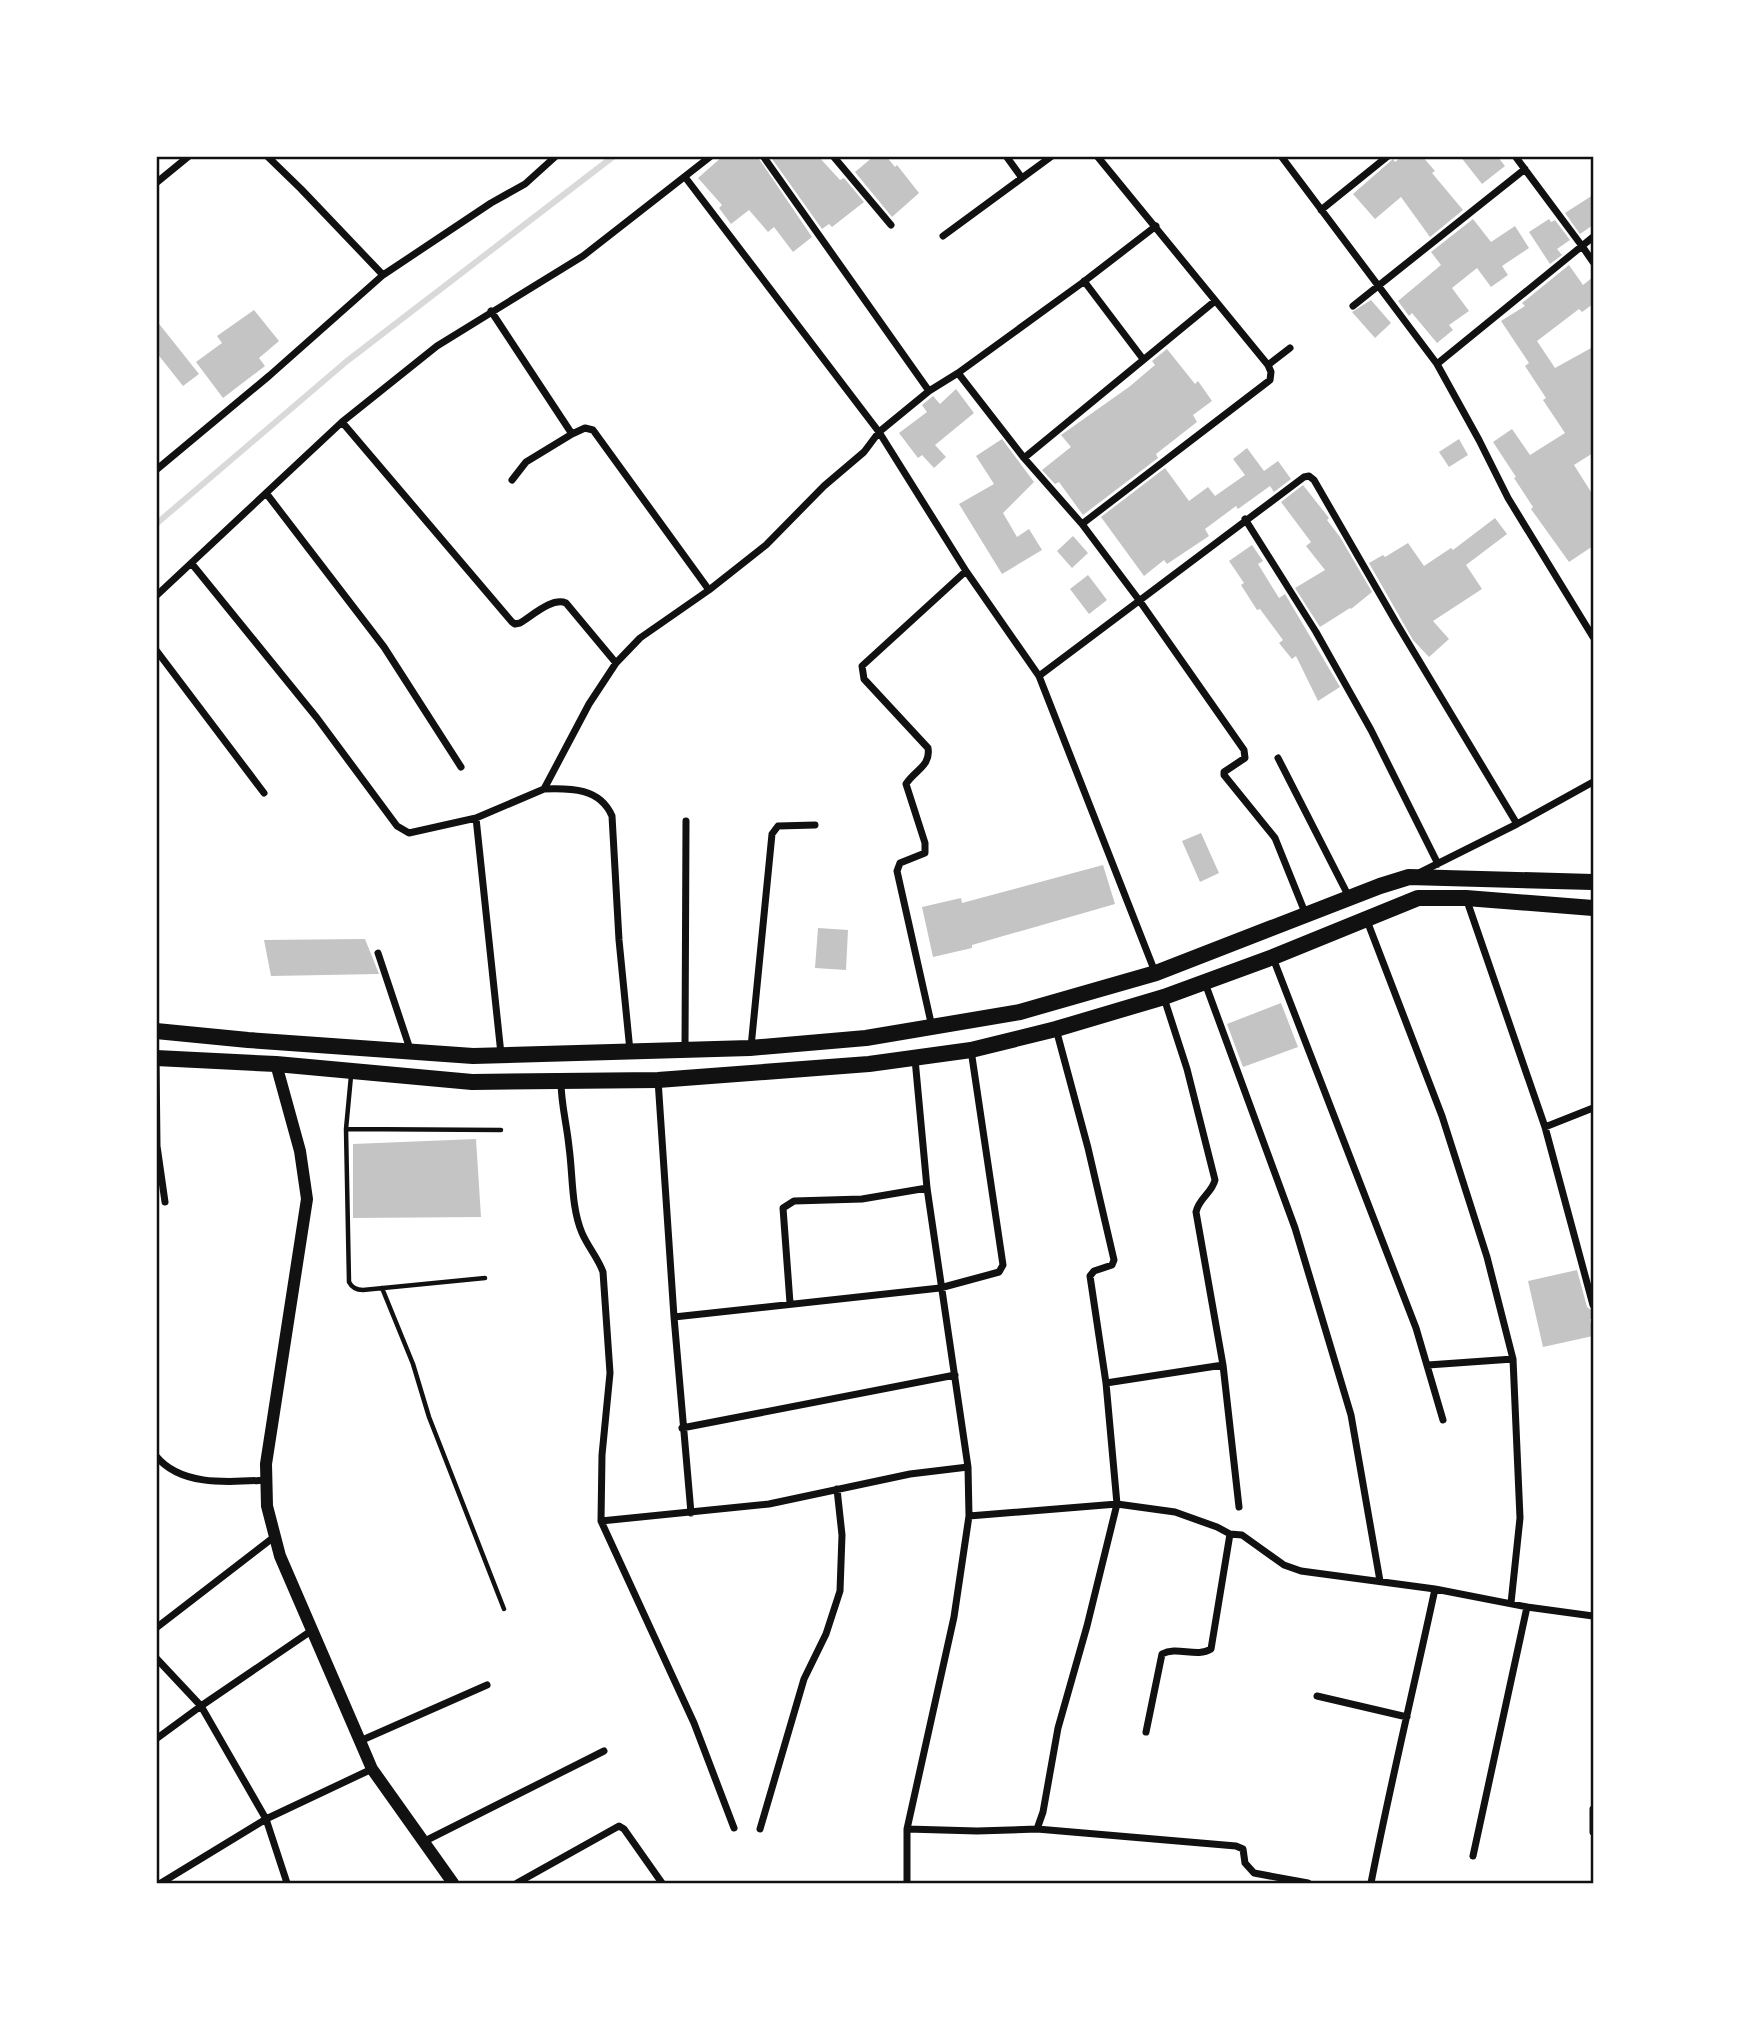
<svg xmlns="http://www.w3.org/2000/svg" width="1749" height="2039" viewBox="0 0 1749 2039" font-family="Overpass,sans-serif">
	<rect width="100%" height="100%" fill="#fff"/>
	<g fill="none" stroke-linecap="round" stroke-linejoin="round">
		<!-- stream -->
		<path stroke="#d9d9d9" stroke-width="6" d="M156,524L347,361L614,156"/>
	</g>
	<!-- building -->
	<path fill="#c4c4c4" d="M723,156H757L812,237L793,252L774,227L768,232L749,210L731,224L719,208L722,205L698,178Z
		M770,156H818L840,180L844,178L864,202L832,227L829,224L822,229Z
		M874,156H886L895,167L897,165L919,193L892,217L855,172Z
		M1403,156H1422L1435,171L1432,173L1463,210L1430,237L1401,197L1375,219L1353,194L1393,159L1395,162Z
		M1460,156H1497L1505,166L1482,184Z
		M1593,195V225L1580,234L1565,213Z
		M1473,219L1491,242L1515,226L1529,248L1502,266L1508,275L1491,287L1477,268L1452,288L1469,311L1449,325L1453,330L1437,343L1412,313L1409,316L1398,301L1441,265L1431,252Z
		M1549,219L1551,222L1555,220L1570,240L1557,249L1562,255L1550,264L1529,232Z
		M1569,265L1583,285L1593,277V304L1582,312L1579,309L1537,341L1555,368L1593,347V453L1574,465L1593,495V546L1569,562L1531,509L1533,507L1514,478L1516,477L1493,442L1512,429L1530,455L1565,433L1543,400L1546,398L1525,366L1529,363L1501,321L1525,306L1522,303Z
		M1371,300L1391,323L1375,338L1352,312Z
		M254,310L279,341L259,358L265,366L223,398L196,362L222,343L217,336Z
		M156,320L199,374L183,386L156,352Z
		M1167,349L1195,384L1198,381L1212,401L1193,415L1197,422L1156,454L1158,458L1083,515L1059,482L1055,484L1042,470L1071,447L1061,435L1129,387L1155,365L1152,361Z
		M956,389L974,413L935,445L946,457L934,468L922,455L918,458L899,433L927,412L922,405L933,396L940,404Z
		M1002,439L1034,482L1003,513L1017,537L1029,529L1042,550L1002,574L959,504L994,484L976,456Z
		M1459,439L1468,455L1449,467L1439,452Z
		M1247,448L1264,471L1278,461L1291,479L1274,492L1270,486L1238,509L1236,506L1205,529L1209,536L1167,564L1164,560L1144,576L1101,517L1165,468L1189,501L1208,487L1215,496L1245,475L1233,459Z
		M1303,485L1329,518L1327,520L1340,537L1372,592L1351,609L1350,608L1320,627L1295,588L1325,570L1306,546L1311,542L1281,502Z
		M1495,518L1507,534L1466,565L1482,589L1433,621L1449,639L1429,657L1413,640L1369,563L1383,555L1385,557L1408,543L1424,566L1451,548L1453,550Z
		M1073,536L1088,553L1072,568L1057,551Z
		M1252,545L1263,561L1258,564L1279,598L1285,594L1340,687L1318,701L1296,656L1292,659L1279,643L1283,640L1260,609L1257,610L1241,585L1244,583L1229,561Z
		M1088,575L1107,600L1089,614L1070,589Z
		M1201,833L1219,873L1200,882L1182,841Z
		M1103,865L1115,904L972,945V948L933,957L922,907L961,898L962,903Z
		M818,928L848,930L846,970L815,968Z
		M365,939L379,974L271,976L264,940Z
		M1281,1003L1298,1047L1243,1067L1227,1024Z
		M476,1139L481,1217L353,1218V1144Z
		M1577,1270L1587,1307L1593,1311V1319H1590L1593,1336L1543,1347L1528,1281Z"/>
	<g fill="none" stroke-linecap="round" stroke-linejoin="round">
		<!-- service -->
		<path stroke="#111" stroke-width="4.5" d="M351,1076L346,1129L501,1130
			M346,1129L349,1282C352,1288 356,1290 363,1290L485,1278
			M382,1288L413,1364L429,1417L504,1609"/>
		<!-- minor -->
		<path stroke="#111" stroke-width="7" d="M267,156L301,189L383,275
			M763,156L929,391
			M833,156L891,225
			M1006,156L1022,178
			M1281,156L1437,364L1479,440L1508,498L1593,637
			M1515,156L1582,246L1593,237
			M685,177L879,432L966,571L1039,676L1155,972
			M156,183L189,156
			M1321,210L1388,156
			M943,236L1052,156
			M1084,281L1143,359
			M1353,306L1525,169
			M491,311L572,434L526,462L512,480
			M1437,364L1582,246L1593,262
			M1268,365L1290,348
			M958,373L1024,458L1082,524L1270,380L1271,372L1268,365L1097,156
			M342,422L512,622L515,624L520,623C532,616 552,597 566,603L616,663
			M572,434L585,428L593,430L709,590
			M1024,458L1215,301
			M156,470L269,376L383,275L491,203L525,184L556,156
			M266,493L384,647L461,767
			M1245,519L1316,632L1371,730L1438,864
			M1082,524L1139,600L1244,750L1245,758L1224,772V775L1275,838L1306,915
			M192,564L317,718L397,826L409,833L476,818L544,789L589,704L616,663L640,638L709,590L766,545L824,486L864,452L879,432L929,391L958,373L1082,283L1156,226
			M156,596L342,422L437,346L583,256L711,156
			M156,650L264,793
			M1039,676L1304,477L1309,476L1314,480L1397,624L1517,824
			M1278,758L1349,897
			M544,789C571,788 600,788 612,816L619,940L630,1051
			M476,818L501,1054
			M1419,873L1517,824L1593,782
			M1466,898L1545,1127L1593,1305
			M1366,918L1442,1116L1487,1257L1513,1359L1520,1518L1511,1603
			M378,953L411,1052
			M1273,958L1416,1328L1443,1420
			M1205,983L1295,1228L1351,1415L1380,1581
			M1164,998L1187,1069L1215,1180C1212,1193 1199,1198 1196,1212L1223,1365L1239,1507
			M932,1027L897,871L900,863L925,853V843L906,784C915,770 931,766 928,748L864,679L862,666L966,571
			M751,1047L772,834L778,826L815,825
			M685,1050L686,821
			M156,1059L157,1146L165,1202
			M658,1080L674,1317L940,1288L999,1272L1003,1265L971,1050
			M561,1082C561,1104 567,1125 569,1147C573,1175 571,1207 582,1233C588,1247 598,1258 603,1272L610,1373L602,1455L601,1521L694,1723L734,1828
			M1545,1127L1593,1108
			M790,1303L783,1208L794,1201L862,1199L927,1188
			M674,1317L691,1513
			M1428,1365L1513,1359
			M1106,1383L1223,1365
			M682,1428L955,1375
			M156,1456C181,1487 230,1482 266,1480
			M969,1516L1117,1504L1175,1512L1217,1527L1230,1534L1242,1535L1284,1565L1301,1571L1435,1589L1527,1607L1593,1616
			M601,1521L769,1504L910,1474L968,1467
			M156,1628L274,1537
			M156,1658L201,1706L311,1631
			M1317,1696L1407,1717
			M1146,1732L1162,1654C1177,1646 1197,1658 1211,1649L1230,1534
			M156,1739L201,1706L266,1819L287,1883
			M360,1741L487,1685
			M1593,1809V1832
			M760,1829L804,1679L826,1634L840,1591L842,1535L837,1489
			M907,1829L977,1831L1037,1829L1236,1846L1243,1849L1245,1863L1254,1873L1308,1883
			M1037,1829L1043,1812L1058,1728L1087,1626L1117,1504L1106,1383L1090,1276L1094,1271L1112,1265L1114,1260L1088,1148L1056,1029
			M423,1842L604,1751
			M1473,1856L1527,1607
			M161,1883L266,1819L372,1769
			M517,1883L619,1826L624,1829L662,1883
			M907,1883V1829L954,1617L969,1516L968,1467L927,1188L915,1059
			M1371,1883C1390,1785 1414,1687 1435,1589"/>
		<!-- tertiary -->
		<path stroke="#111" stroke-width="12" d="M276,1064L300,1151L307,1199L266,1464L267,1506L280,1556L360,1741L372,1769L453,1883"/>
		<!-- trunk -->
		<path stroke="#111" stroke-width="16" d="M156,1031L248,1040L473,1056L750,1048L866,1038L1020,1012L1156,973L1380,886L1409,877L1593,882
			M156,1058L276,1064L472,1082L658,1080L869,1064L971,1050L1056,1029L1164,997L1273,957L1418,898H1466L1593,908"/>
	</g>
	<!-- border -->
	<rect width="1749" height="2039" fill="none" stroke="#ffffff" stroke-width="315"/>
	<rect x="158" y="158" width="1434" height="1724" fill="none" stroke="#111" stroke-width="2.5"/>
</svg>
